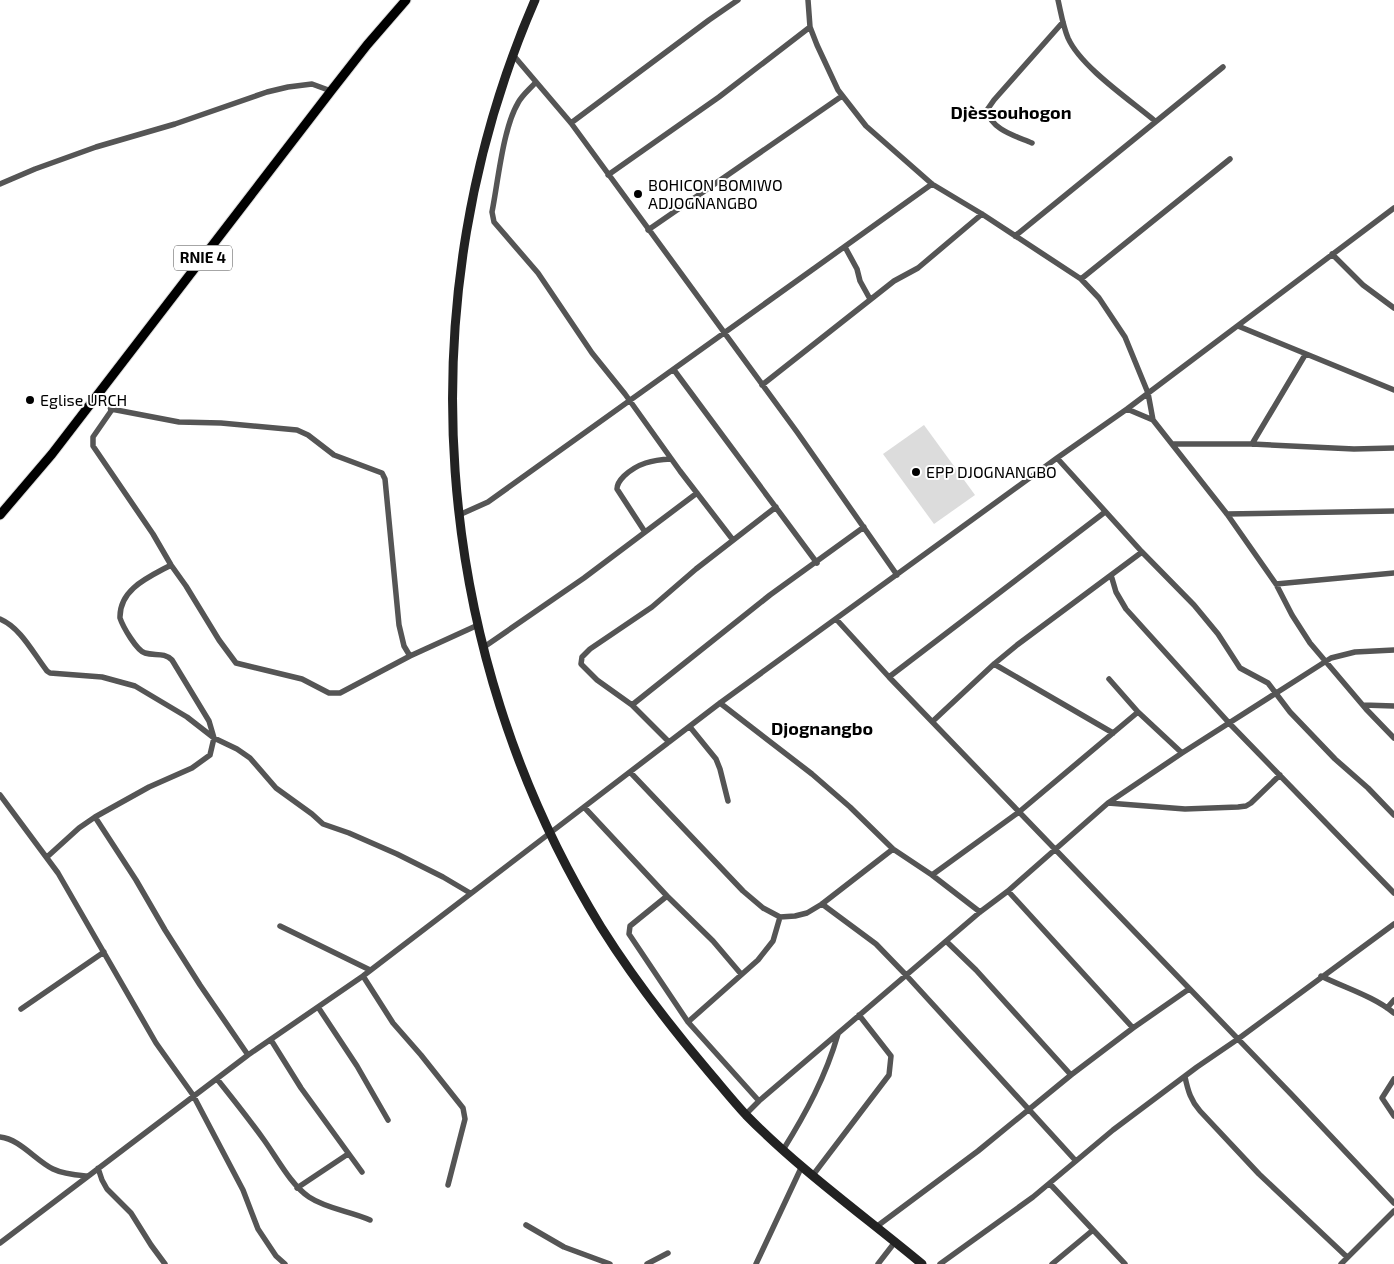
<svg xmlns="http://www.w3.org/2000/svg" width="1394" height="1264" viewBox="0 0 1394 1264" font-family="'Exo 2',sans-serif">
	<rect width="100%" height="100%" fill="#fff"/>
	<!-- green -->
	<path fill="#dcdcdc" d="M924,425L975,495L934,524L883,454Z"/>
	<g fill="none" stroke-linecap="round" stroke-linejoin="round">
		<defs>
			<path id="primary" d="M0,515L52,454L331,91L367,45L406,0"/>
		</defs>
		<!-- primary casing -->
		<use href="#primary" stroke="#dbdbdb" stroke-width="11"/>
		<!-- street -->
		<path stroke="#555" stroke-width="5.5" d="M808,0L810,27L817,45L838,90L866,126L932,184L982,214L1081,279L1099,298L1125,337L1148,393L1153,420L1227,514L1276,584L1292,615L1310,643L1366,709L1394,738
			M1058,0C1061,13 1063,26 1068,38C1081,67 1130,100 1155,121
			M514,56L571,123L797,432L897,575
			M536,82C530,89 522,95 518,103C503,128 498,182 492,212L494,222L538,273L592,353L625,394L680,471L733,540
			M571,123L709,20L738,0
			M1032,143C1016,136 991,130 987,110L994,100L1063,22
			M608,175L719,97L810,27
			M0,184L35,169L96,147L175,124L267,92L288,87L312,84L331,91
			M648,230L842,96
			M1015,236L1223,67
			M845,247L857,269L860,281L870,299
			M1332,254L1363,285L1394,308
			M1081,279L1230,159
			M1238,326L1394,390
			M674,370L817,563
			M762,385L894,281L918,268L982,214
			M99,392L110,406L111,411L93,437V446L153,534L171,565L186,586L219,640L236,663L302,679L329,693H340L410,656L478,625
			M111,409L179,422L221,423L297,430L308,435L334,455L382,473L385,479L399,625L404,646L410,656
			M1127,409L1153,420
			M1172,444H1252L1354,449L1394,448
			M1252,444L1305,355
			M1057,458L1142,552L1194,605L1218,634L1240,668L1268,683L1290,712L1335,759L1368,788L1394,815
			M1227,514L1394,511
			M459,515L488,502L932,184
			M645,532L617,489C617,484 620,480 624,476C638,463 652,460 671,459
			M1111,575L1116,592L1126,609L1230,724L1394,893
			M1276,584L1394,573
			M0,619C21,628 33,653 47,671L50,673L102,677L135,686L187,717L214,738L237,749L250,758L276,788L312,814L323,824L349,833L397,854L443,877L470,893
			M836,619L889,677L1292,1095L1394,1203
			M484,647L584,578L697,493
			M994,664L1113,733
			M889,677L1105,512
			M1109,679L1138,712L1182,753
			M720,703L812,774L850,807L893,849L932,875L980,912
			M632,705L770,595L864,527
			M1363,705L1394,706
			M933,721L994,664L1017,645L1142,552
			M690,727L716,759L720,769L728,801
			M669,742L632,705L597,680L581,664L582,657L590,649L652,607L696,569L776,507
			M630,772L743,891L763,908L780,917L795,916L807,913L822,904L893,849
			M0,795L58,873L156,1043L193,1095L243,1190L258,1229L276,1256L285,1264
			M1108,803L1185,809L1238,807L1246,806L1251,803L1280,775
			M584,807L667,896L713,941L741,974
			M95,817L136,880L165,930L200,985L248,1055
			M47,857L79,828L95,817L149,787L192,768L210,755L214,738L209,721L172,660C164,652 155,656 145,653C137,651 123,627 120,618C119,589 149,577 171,565
			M932,875L1019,812L1138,712
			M1008,891L1133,1028
			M667,896L630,926L629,934L688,1022L759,1101
			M822,904L876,944L906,975L1075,1160
			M280,926L370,970
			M947,942L976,970L1071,1075
			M363,976L393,1023L421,1055L463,1108L465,1119L448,1185
			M1321,976C1345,988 1373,996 1394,1013
			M318,1007L357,1066L388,1120
			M1387,1008L1394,1000
			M21,1009L104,952
			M688,1022L758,960L773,941L780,917
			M271,1040L301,1088L362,1172
			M1185,1077C1188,1091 1191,1101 1200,1111L1259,1174L1347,1257
			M217,1079C233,1099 249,1119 264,1140C277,1158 291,1185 309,1197C327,1209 350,1211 370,1220
			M1394,1079L1382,1098L1394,1116
			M746,1114L759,1101L980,912L1008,891L1108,803L1182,753L1331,658L1355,652L1394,650
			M0,1137C20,1139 35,1160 53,1169C63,1174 76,1175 87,1176
			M783,1150C806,1113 826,1076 838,1034
			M98,1168L102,1180L107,1189L131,1213L151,1245L165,1264
			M813,1175L889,1075L891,1056L859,1015
			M1050,1184L1125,1264
			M297,1188L348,1154
			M526,1225L564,1247L610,1264
			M876,1227L978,1151L1071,1075L1133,1028L1189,989
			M0,1243L248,1055L363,976L720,703L1057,458L1127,409L1394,208
			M647,1264L668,1253
			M756,1264L802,1166
			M878,1264L895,1242
			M940,1264L1033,1197L1113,1130L1197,1067L1238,1039L1394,924
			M1052,1264L1093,1230
			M1341,1264L1394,1211"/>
		<!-- secondary -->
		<path stroke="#222" stroke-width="9" d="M535,0C405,299 430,649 601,927C633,978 670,1026 709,1072C721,1086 733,1101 746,1115C800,1170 863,1215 922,1264"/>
		<!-- primary -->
		<use href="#primary" stroke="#000" stroke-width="9"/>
	</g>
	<!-- markers -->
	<g fill="#000" stroke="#fff" stroke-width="2">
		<circle cx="638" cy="194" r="5"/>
		<circle cx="30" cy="400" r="5"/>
		<circle cx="916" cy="472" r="5"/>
	</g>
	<g text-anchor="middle" stroke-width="4" stroke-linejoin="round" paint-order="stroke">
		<!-- shield labels -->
		<rect fill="#fff" stroke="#4c4c4c" stroke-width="1" x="174" y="245.5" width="58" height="25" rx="4"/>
		<g font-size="15" font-weight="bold" fill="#000">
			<text x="203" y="263">RNIE 4</text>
		</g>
		<!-- poi labels -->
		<g font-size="16" fill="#000" stroke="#fff" text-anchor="start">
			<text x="648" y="191">BOHICON BOMIWO<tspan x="648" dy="18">ADJOGNANGBO</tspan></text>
			<text x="40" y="406">Eglise URCH</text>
			<text x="926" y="478">EPP DJOGNANGBO</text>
		</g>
		<!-- neighbourhood labels -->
		<g font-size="18" font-weight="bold" fill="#000" stroke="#fff">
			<text x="1011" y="119">Djèssouhogon</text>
			<text x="822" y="735">Djognangbo</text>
		</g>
	</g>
</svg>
